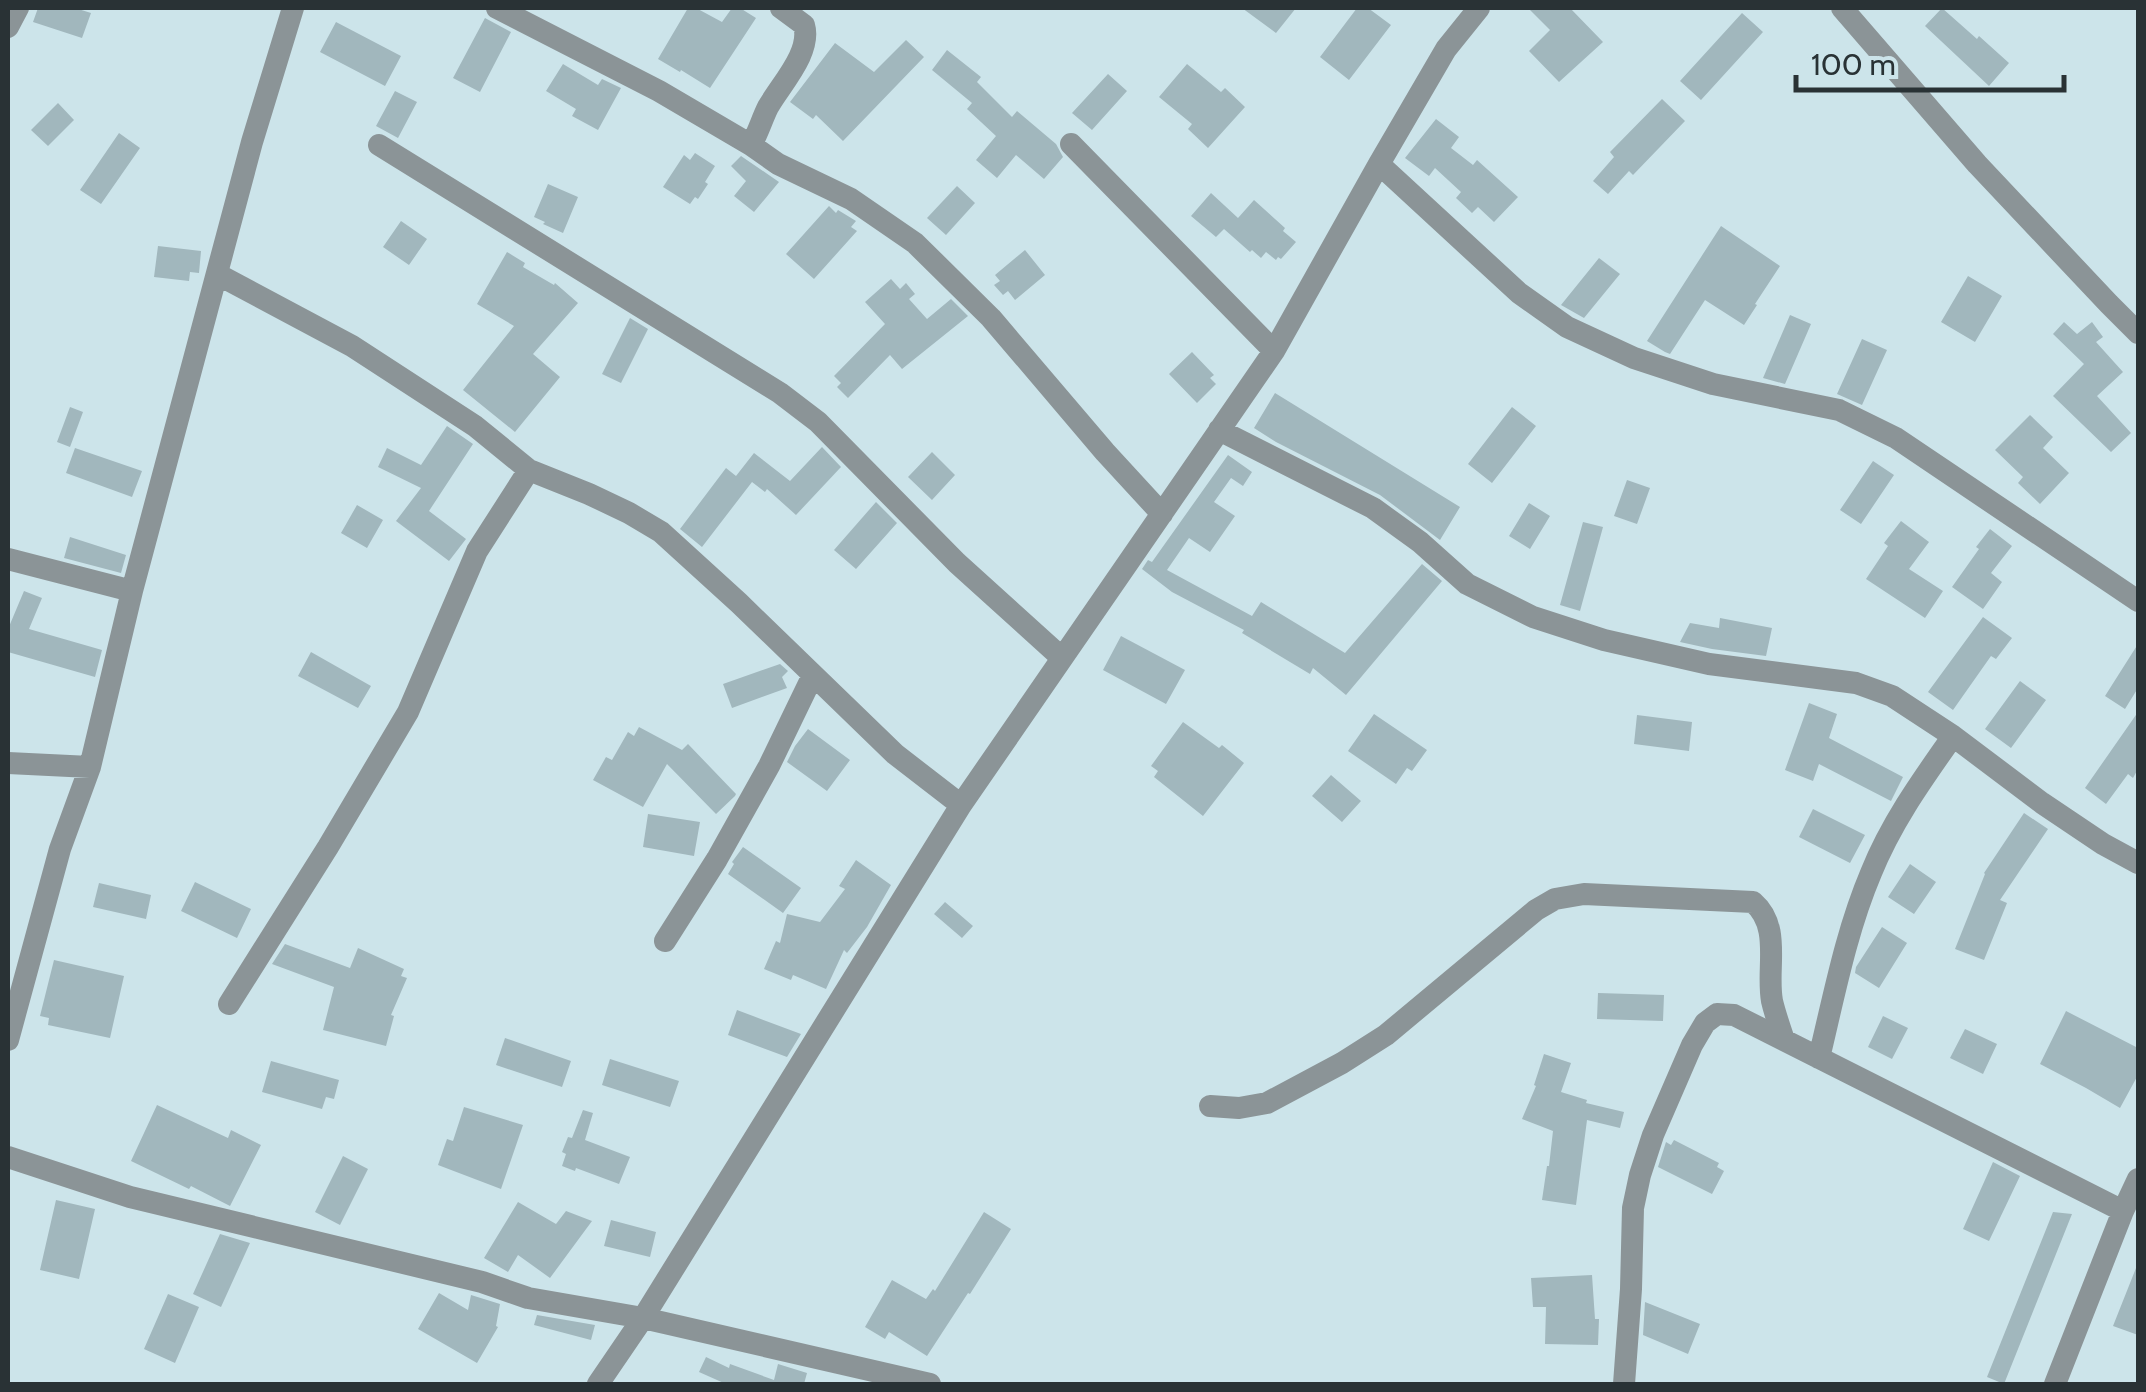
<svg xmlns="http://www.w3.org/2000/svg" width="2146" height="1392" viewBox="0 0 2146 1392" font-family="Cabin,sans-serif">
	<rect width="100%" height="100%" fill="#cce4ea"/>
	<!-- building -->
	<path fill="#a1b7bd" d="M38,8H75L91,13L82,38L33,22Z
		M688,8H696L722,22L732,8H740L756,18L710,88L681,70L680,72L658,59Z
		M1242,8H1296L1276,33Z
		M1357,8H1368L1391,25L1349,80L1320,57Z
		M1528,8H1570L1603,42L1559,82L1529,51L1550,30Z
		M1942,8L1977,39L1979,36L2009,63L1989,86L1925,26Z
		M1742,13L1763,32L1701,100L1680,81Z
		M485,18L511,32L480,92L453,78Z
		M336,22L401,56L385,86L320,52Z
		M906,40L924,57L843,141L816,115L813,119L790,102L835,43L874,72Z
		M947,50L981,77L977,82L1012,117L1017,111L1056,144L1063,157L1044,179L1016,155L997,178L976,160L996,136L967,109L972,103L932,70Z
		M563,64L598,85L602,79L621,88L598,130L572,116L576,109L546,91Z
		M1187,64L1221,92L1225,88L1245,107L1208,148L1188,129L1192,124L1159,97Z
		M1108,74L1127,91L1092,130L1072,113Z
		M395,91L417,102L398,138L376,126Z
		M1662,99L1685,121L1633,175L1629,171L1608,194L1593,181L1614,157L1610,152Z
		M58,103L74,120L48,146L31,130Z
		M1436,119L1459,137L1451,148L1473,165L1477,160L1518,197L1494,222L1478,207L1472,213L1456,198L1461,192L1435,168L1429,176L1405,158Z
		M119,133L140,148L101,204L80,190Z
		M695,153L715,166L705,182L708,184L698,199L695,197L690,204L663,187L684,155L690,160Z
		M741,156L779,182L754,212L734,196L746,181L731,166Z
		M548,184L578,197L563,233L543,224L545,222L534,217Z
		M957,186L975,203L946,235L927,218Z
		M1211,193L1238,218L1254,200L1285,228L1283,231L1296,242L1281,259L1278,257L1276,260L1266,252L1261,258L1252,250L1250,252L1224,229L1216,237L1191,216Z
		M829,206L836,213L838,210L856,221L851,227L857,231L814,279L786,254Z
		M401,221L427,239L409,265L383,247Z
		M1721,226L1780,266L1755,304L1757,305L1744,325L1705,300L1670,354L1665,352L1647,341Z
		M158,246L201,251L199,273L190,272L189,281L154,277Z
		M1025,250L1045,275L1015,300L1008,291L1003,295L994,285L1000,281L995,275Z
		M507,252L525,263L523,267L554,285L555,283L578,303L533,354L560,377L515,432L463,390L514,326L477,304Z
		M1599,258L1620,274L1584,318L1561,305Z
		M1968,276L2002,296L1975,342L1941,322Z
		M891,279L900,289L906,283L915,294L909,299L927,319L951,299L968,316L902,369L890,355L848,398L837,387L841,383L834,376L885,324L865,302Z
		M1790,315L1811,324L1785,384L1763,378Z
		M630,318L648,329L621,383L602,374Z
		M2064,322L2077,334L2092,322L2103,337L2096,342L2123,372L2097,396L2131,433L2111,452L2053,396L2084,364L2053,334Z
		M1862,339L1887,350L1862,405L1837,394Z
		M1192,352L1214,375L1210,378L1216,384L1197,403L1169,374Z
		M1275,393L1460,507L1440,540L1380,495L1276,442L1254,428Z
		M70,407L83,412L70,447L57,442Z
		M1512,407L1536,426L1492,483L1468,464Z
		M2030,415L2053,437L2043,448L2069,473L2040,504L2018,483L2023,477L1995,450Z
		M447,426L473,444L429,511L466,539L449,561L396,521L421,488L378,467L387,448L421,465Z
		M822,447L841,467L796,515L767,489L765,492L752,482L702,547L680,529L726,468L736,476L754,453L790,481Z
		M75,448L142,471L132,497L66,473Z
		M932,452L955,475L932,500L908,477Z
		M1228,455L1252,472L1243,486L1231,478L1214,502L1235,516L1210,552L1189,538L1167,570L1252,616L1261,602L1345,653L1422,564L1442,581L1346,695L1313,668L1310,674L1242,633L1244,630L1172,592L1142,569L1148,560L1152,562Z
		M1873,461L1894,475L1861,524L1840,510Z
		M1627,480L1650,488L1637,524L1614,516Z
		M876,502L897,523L856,569L834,550Z
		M1529,503L1550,516L1530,549L1509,536Z
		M357,505L383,520L367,548L341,533Z
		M1901,521L1929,542L1909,569L1943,591L1925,618L1866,579L1888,546L1884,543Z
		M1583,522L1603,527L1580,611L1560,605Z
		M1990,529L2012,546L1991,573L2002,582L1983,609L1952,587L1979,549L1976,547Z
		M70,537L126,555L121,573L64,558Z
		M24,591L42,598L29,629L102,650L95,677L8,652V629Z
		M1983,617L2012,638L1996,659L1991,656L1953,710L1928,692Z
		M1720,618L1772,628L1766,656L1712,649L1680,642L1690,623L1719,628Z
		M1121,636L1185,670L1166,704L1103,670Z
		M2138,644V688L2125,709L2105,696Z
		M311,652L371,686L358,708L298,676Z
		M780,664L788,671L782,677L787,688L732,708L723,684Z
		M2020,681L2046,700L2011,748L1985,729Z
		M1809,703L1837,714L1829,738L1903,777L1891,801L1819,764L1813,781L1785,770Z
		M2138,712V769L2133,778L2128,774L2106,804L2085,788Z
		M1374,714L1427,750L1412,771L1407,768L1396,784L1348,751Z
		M1637,715L1692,722L1689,751L1634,744Z
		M1183,722L1219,748L1222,745L1244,763L1203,816L1154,777L1158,771L1151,766Z
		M639,727L682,750L688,744L736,794L735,796L716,814L667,764L643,807L593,780L606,757L612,760L628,732L634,736Z
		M808,729L850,760L827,791L787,762L795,746Z
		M1331,775L1361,801L1342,822L1312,796Z
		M1813,809L1865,835L1850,863L1799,837Z
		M2024,813L2048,829L2000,900L2007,903L1984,960L1955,949L1985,874L1984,873Z
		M648,814L700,822L694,856L643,847Z
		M743,847L801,888L783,913L728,874L734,864L732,862Z
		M856,860L891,885L867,927L847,953L844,950L826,989L793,975L791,980L764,969L776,941L780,943L787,914L820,922L845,889L839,886Z
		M1910,864L1936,882L1914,914L1888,897Z
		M195,882L251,909L237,938L181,911Z
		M99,883L151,895L146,919L93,907Z
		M945,902L973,926L962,938L934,914Z
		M1882,927L1907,943L1879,988L1855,973L1856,967Z
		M285,944L350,968L358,948L404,969L401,976L407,978L391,1015L394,1016L386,1046L323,1030L334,987L272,964Z
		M54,960L124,976L110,1038L48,1025L49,1018L40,1016Z
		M1598,993L1664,995L1663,1021L1597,1019Z
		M737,1010L801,1034L787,1057L728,1035Z
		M2066,1011L2138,1048V1075L2120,1108L2086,1088L2040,1064Z
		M1883,1016L1908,1028L1892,1059L1868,1047Z
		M1965,1029L1997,1044L1983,1074L1950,1058Z
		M505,1038L571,1061L562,1087L496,1065Z
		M1544,1054L1571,1063L1561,1092L1587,1100L1586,1103L1624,1112L1620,1128L1587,1120L1576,1205L1542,1200L1547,1166H1549L1553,1131L1522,1119L1536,1086L1534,1085Z
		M610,1059L679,1081L670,1107L602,1085Z
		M271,1061L339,1080L334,1099L326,1097L322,1109L262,1092Z
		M157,1105L228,1138L231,1130L261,1145L230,1206L191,1186L189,1189L131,1161Z
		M464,1107L523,1125L501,1189L438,1165L447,1139L453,1141Z
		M583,1110L593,1113L585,1140L630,1157L619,1184L576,1168L575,1171L562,1166L566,1154L562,1152L568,1137L572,1138Z
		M1674,1140L1719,1163L1717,1167L1724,1171L1712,1194L1658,1167L1666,1142L1671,1145Z
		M343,1156L368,1169L340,1225L315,1212Z
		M1993,1162L2020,1176L1989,1241L1963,1229Z
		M56,1200L95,1209L79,1279L40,1270Z
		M518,1202L556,1224L566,1211L592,1221L550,1278L518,1255L508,1272L484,1258Z
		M984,1212L1011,1229L970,1294L968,1293L927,1356L889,1332L885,1339L865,1327L892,1280L926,1299L933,1289L935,1291Z
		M2053,1212L2072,1214L2004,1384L1987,1377Z
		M611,1220L656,1232L650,1257L604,1246Z
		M220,1234L250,1243L221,1307L193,1294Z
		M2138,1263V1335L2113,1326Z
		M1592,1275L1595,1319H1599L1598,1345L1545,1344L1546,1307H1533L1531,1278Z
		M439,1293L468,1310L471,1295L500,1304L496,1326L498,1327L477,1363L418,1329Z
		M168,1294L199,1307L175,1363L144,1349Z
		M1645,1302L1700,1324L1688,1354L1643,1335Z
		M537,1315L595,1325L591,1340L534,1325Z
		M706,1357L729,1368L730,1364L774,1380L778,1364L807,1373L804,1384H726L699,1372Z"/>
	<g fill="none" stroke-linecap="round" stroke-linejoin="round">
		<!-- minor -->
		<path stroke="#8b9497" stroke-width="22" d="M497,8L659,91L751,145
			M781,8L804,25C812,52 781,84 768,107C762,119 758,133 751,145L778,164L851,199L915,243L991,318L1105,452L1162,514
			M1842,8L1977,164L2109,304L2138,333
			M8,27L18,8
			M1071,144L1274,351
			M379,145L780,393L818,422L957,563L1062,658
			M1379,164L1519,293L1567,327L1634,358L1713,384L1839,410L1896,438L2138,601
			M217,274L352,346L475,426L529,470L589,494L629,513L661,532L739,603L895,754L961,805
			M1219,430L1373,508L1420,542L1467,584L1533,617L1604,640L1709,664L1856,683L1892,696L1953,736L2042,803L2103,844L2138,863
			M8,559L132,591
			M8,763L90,767
			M665,941L717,859L769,766L813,675
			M229,1004L328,847L408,712L477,551L529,470
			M8,1040L60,849L90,767L132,591L252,142L293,8
			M1819,1058C1834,996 1846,932 1871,873C1891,823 1922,780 1953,736
			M1210,1106L1239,1108L1267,1103L1342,1063L1386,1035L1536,910L1555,899L1584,894L1753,902C1782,927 1766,968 1772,1001C1775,1014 1780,1028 1784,1040
			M8,1157L130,1197L482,1282L528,1298L643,1318L930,1384
			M598,1384L643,1318L961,805L1274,351L1379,164L1446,49L1479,8
			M1624,1384L1631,1289L1633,1208L1640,1175L1653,1135L1692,1045L1705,1023L1717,1014L1734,1015L2123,1211
			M2055,1384L2123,1211L2138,1179"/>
	</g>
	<!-- border -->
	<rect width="2146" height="1392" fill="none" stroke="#293235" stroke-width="20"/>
	<!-- scale -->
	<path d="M1796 75v15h268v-15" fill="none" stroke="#293235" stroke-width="5"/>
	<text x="1811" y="75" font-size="30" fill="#293235" stroke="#cce4ea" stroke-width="8" paint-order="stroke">100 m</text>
</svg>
